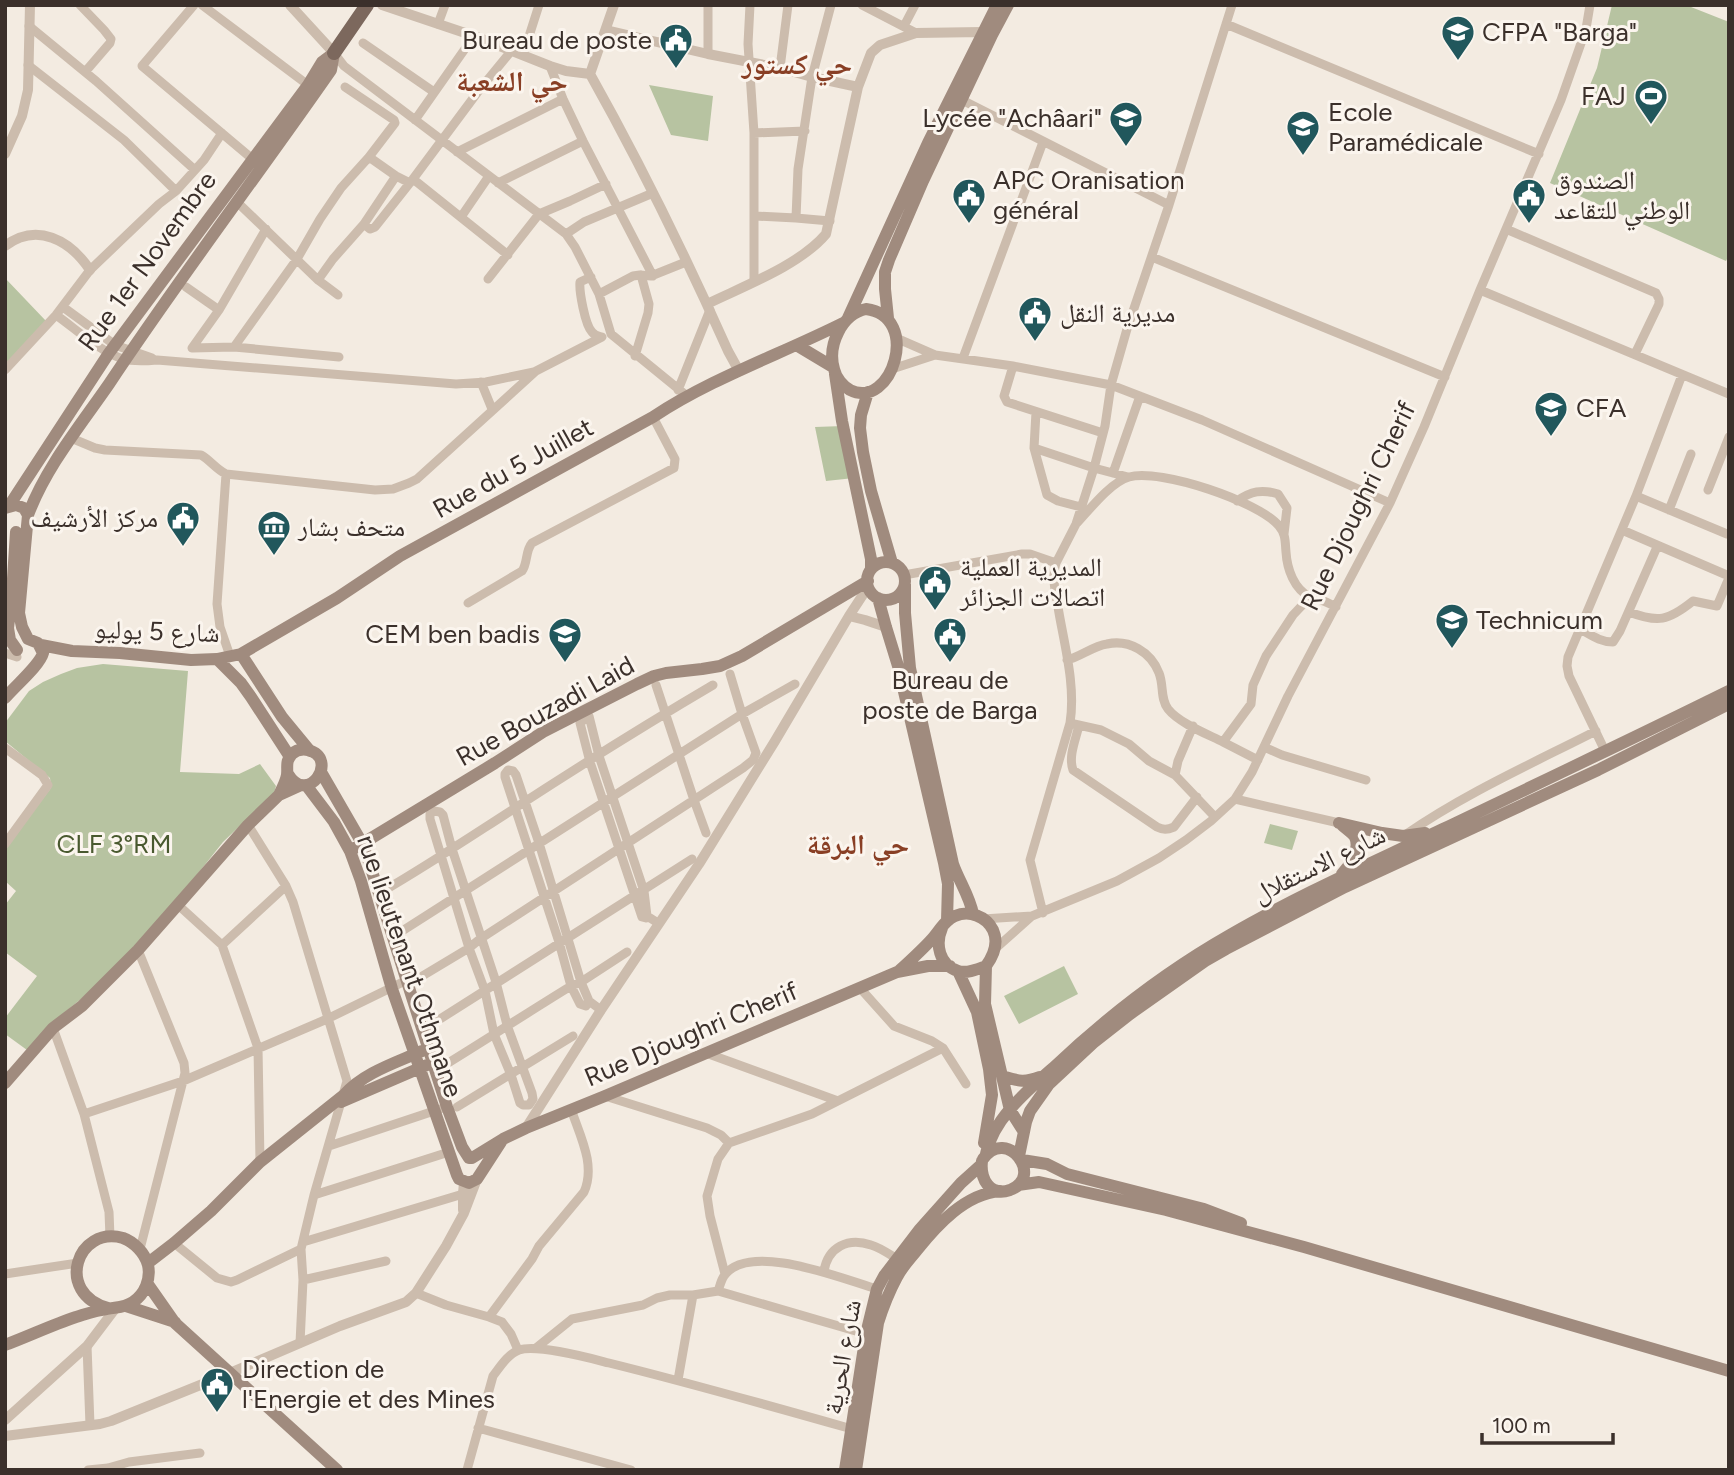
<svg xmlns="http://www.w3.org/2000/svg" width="1734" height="1475" viewBox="0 0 1734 1475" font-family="Figtree,'Noto Naskh Arabic',sans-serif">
	<rect width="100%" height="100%" fill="#f3ebe1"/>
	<!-- green -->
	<path fill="#b7c3a1" d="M1612,5H1686L1729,22V255L1726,261L1550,183L1597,68Z
		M649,85L713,96L708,141L671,135Z
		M5,278L46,321L5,367Z
		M843,426L854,478L826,481L815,427Z
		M103,664L188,671L180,772L239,774L260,764L276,786L274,793L223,842L157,925L110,975L47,1027L27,1050L5,1034V1018L37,976L5,952V905L16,891L5,881V848L51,788L50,778L5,741V723L29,691L43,682L61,674L77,668Z
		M1270,824L1298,831L1292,850L1264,843Z
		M1064,966L1078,994L1019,1024L1004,996Z"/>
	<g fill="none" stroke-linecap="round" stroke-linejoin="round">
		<!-- minor -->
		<path stroke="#ccbcad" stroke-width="9" d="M80,5L104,30L111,39L110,43L85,72
			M194,5L142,66L256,162
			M202,5L308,85
			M750,5L748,44L754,133V281
			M862,5L916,33
			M438,24L445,5
			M1226,24L1539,154
			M29,26L96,81L195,170
			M904,26L915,5
			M363,43L434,92
			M334,53L344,66L566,234L575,247L599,294L611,334L687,396
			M708,54V5
			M523,55L539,5
			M550,66L563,99L583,141L653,276
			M780,68L788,5
			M345,87L394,120L395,123L369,157
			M962,100L1169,205L1127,329L1111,385L1105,426L1094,468L1076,524L1056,563
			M415,120L474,36
			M754,133L805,131
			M457,152L563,99
			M413,179L480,89L512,50
			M498,183L583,141
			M176,191L204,160L222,133
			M237,202L318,280L338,295
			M1169,205L1232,5
			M755,216L796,218
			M461,217L489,176
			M830,221L796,218L798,169L812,77L831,5
			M364,224L370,229L375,227L413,179L508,255
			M266,229L219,310L192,348L234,347L339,357
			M1506,229L1656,293L1659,299V304L1635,354
			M566,234L584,222L653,193
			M1152,257L1445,377
			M591,277L580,282C579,291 585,325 592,332C595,336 598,336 602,337
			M488,279L539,214L570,201L606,184
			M318,280L333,259L364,224L396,176L410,183
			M186,287L219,310
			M1480,290L1729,394
			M599,294L633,276L640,275L651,276L686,262
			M63,307L115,345L152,358
			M56,315C76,329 100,352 123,359C134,362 146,361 157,360L456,384L486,382L534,372
			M896,338L935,355L1013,366L1111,385L1202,420L1390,503
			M234,347L297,259L320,219L341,188L369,157L396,176
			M635,356L648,313L649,304L641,275
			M963,358L1043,142
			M1013,366L1004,396L1007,402L1103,433
			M892,369L935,355
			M5,370L56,315L90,270L159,204L176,191L124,140L28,65
			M481,382L492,409
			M678,390L710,310
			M1036,412L1034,448L1094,468L1128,477
			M71,438L95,448L105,450L201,455C210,460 216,469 226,474L375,490L393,489L409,483L417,479L536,371L602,337
			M1034,448L1047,495L1058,501L1081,507
			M1113,473L1140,396
			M226,474L217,604L220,627L230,656
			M1708,490L1729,437
			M1636,496L1727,534
			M1237,501C1251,491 1262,489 1278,494L1287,508L1284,534
			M1669,510L1691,454
			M1077,523C1090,509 1111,482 1129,477C1160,468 1260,502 1279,526C1286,534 1285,542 1286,552C1287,569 1294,589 1310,597C1314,599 1317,599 1321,600C1326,602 1331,604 1336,607
			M1622,530L1729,576
			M904,575L1022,554H1030L1056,563C1051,577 1056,593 1058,607C1064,644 1076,685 1070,723L1030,860L1043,913
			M468,603L522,571C528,563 525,551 532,543L674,468L675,459L653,417
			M1629,612C1658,623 1668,621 1693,601L1717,606L1729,578
			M1580,629C1591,635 1600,642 1613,642L1620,631L1657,547
			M5,653L17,657
			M1067,660C1080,657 1093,646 1107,644C1129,639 1151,652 1159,673C1164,685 1160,699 1168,709C1179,723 1207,734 1223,742
			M656,685L694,800L706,833
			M1074,724L1101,730L1129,744L1149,761L1175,775L1215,817
			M1079,725C1076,739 1068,756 1073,770L1157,827C1163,830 1167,830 1174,827L1197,797
			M1264,747L1282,755L1366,780
			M5,748L42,775L48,785L5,844
			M1605,751L1569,676L1567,666L1568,657L1636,496L1682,375
			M1258,760L1223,742L1251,704L1253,685L1266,656L1293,615L1310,597
			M1175,775L1178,761L1193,726
			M1235,799L1339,823
			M434,811L440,812L443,815L452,849L496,982L507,1025L532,1093L533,1099L529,1105H523L520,1103L511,1075L494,1034L485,991L469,948L430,819V814Z
			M248,825L286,886L293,902L347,1081L314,1195L301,1249
			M1405,835C1464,794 1531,764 1596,731
			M385,890C428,865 470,837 512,810C578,767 645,725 713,685
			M177,904L222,945L258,1048L260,1162
			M647,916L644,891L599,756L589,716L580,723L590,762L642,917L646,918L647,916L658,923
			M983,919L1032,916L1117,881L1159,858L1186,840L1211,821L1235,799L1252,772L1288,696L1390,503L1424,427L1480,290L1561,100L1586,29L1590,5
			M399,933L742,714L795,684
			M222,945L286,886
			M995,949L1032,916
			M138,950L184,1063L185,1073L140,1249
			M414,981L469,948L480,939L743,768L753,760L756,753L742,714L730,674
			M860,988L894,1026L932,1041L943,1048L966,1084
			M589,1001L586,1006L580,1004L571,986L559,942L505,777V774L508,770L513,771L516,775L539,843L581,982L589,1001L601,1010
			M429,1026L692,859
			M53,1028L84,1114L109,1212L110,1237
			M706,1053L838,1101
			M440,1068C484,1041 527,1013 571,986L581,982L627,952
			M605,1096L707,1128L721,1135L729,1143
			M457,1107L573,1036
			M84,1114L183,1081L327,1019L407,980
			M329,1146L440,1109
			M314,1195L449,1152
			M303,1242L463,1194
			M174,1243L217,1278L231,1282L237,1280L301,1249L303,1280L386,1261
			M824,1271C828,1247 848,1237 871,1245C881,1248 889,1254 897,1259
			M5,1274L78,1263
			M725,1274L710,1216L707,1196L718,1159L729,1143L812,1114L943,1048
			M718,1291C720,1286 721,1280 724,1276C749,1240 845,1280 877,1289
			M416,1293L446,1305L489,1317L502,1322L511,1334L518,1350
			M489,1317L532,1259L539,1246L584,1192C596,1165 580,1136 571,1109
			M300,1343L303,1280
			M87,1346L90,1425
			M536,1348L572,1319L643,1305L657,1298L670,1295H693L718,1291L866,1334
			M678,1380L693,1295
			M478,1428L631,1470
			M88,1470L108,1468L129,1462L200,1453
			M467,1470L493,1376C500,1367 508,1354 519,1350C538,1344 589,1358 609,1363C690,1383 771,1406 852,1429"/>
		<!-- tertiary -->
		<path stroke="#ccbcad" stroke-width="10" d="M290,5L334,53
			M382,5L474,36L550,66L566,71L590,74C640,163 686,257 728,351L739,371
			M606,30L708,54L780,68L812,77L858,87
			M590,74L614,5
			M5,154L22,116L28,90L30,5
			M5,246C37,222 70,240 90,270
			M707,304C744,286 800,265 826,234L858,87L871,53L880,45L916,33L982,32L988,34
			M849,616L865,620L886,627
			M526,1128L601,1010L699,864L775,741L849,616L868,587
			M463,1210V1194L464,1182
			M5,1420L87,1346L115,1309
			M5,1436L100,1424L111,1421L230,1373L340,1326L406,1302L416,1293L446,1246L464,1213L477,1179"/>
		<!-- secondary -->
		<path stroke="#a08b7e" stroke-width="12" d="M866,309C922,316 892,411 850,390C843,386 836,378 834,369C827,345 842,314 866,309Z
			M848,318L928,143L997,5
			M888,318L885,289V272L889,260L923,181L992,35L1008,5
			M798,346L833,367
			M835,374L842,421L871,559V569
			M868,392L861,415L860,428L863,452L871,491L892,563
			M9,506L109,353L308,85L322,62L334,53
			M5,508L16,505L24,508L28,515L19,613L22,627L28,639L38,643L43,653C40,665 15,686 5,698
			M28,515C46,467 80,426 109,384C180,277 258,175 331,70L334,53
			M16,532L12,594L8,628L10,640L17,650
			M867 581a19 19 0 1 1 38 0a19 19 0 1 1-38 0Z
			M905,584V613L910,668L953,864C959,881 970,897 973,914
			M878,598L886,627L898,666L944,863L948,884L947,921
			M41,645L72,651L120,653L191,660L217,659L241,654L337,598L400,556L653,417C712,378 779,355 843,323
			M241,654L282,717L310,751
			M217,659L241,683L251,697L290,757
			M321,772L362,843L368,859L447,1107L462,1147L469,1158
			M306,785L334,822L350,851L361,881L392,989L457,1175L459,1179L469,1183L477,1179L501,1142
			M279,795C282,789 286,781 287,775C288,767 285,761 292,754C296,750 302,749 308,750C340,758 308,807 288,774
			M1339,823L1382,833L1403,836L1425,833
			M350,851L495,763L543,732L637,684L654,676L666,673L702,669L720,666L742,656L868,581
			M1342,874C1350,865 1361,851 1355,837C1353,833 1346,829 1342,825
			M986,966L985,1004L1010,1110L1024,1132
			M900,970C911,960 922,950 932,939C939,931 945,920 955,916C969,910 986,916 993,930C999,943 994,955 986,966C978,969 967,974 958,971C939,965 935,944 942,928
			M958,971L977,1012L989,1069L992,1095L984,1143
			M1002,1076C1019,1081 1023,1083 1040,1077
			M5,1083L53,1028L82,1006L138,950L248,825L279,795L301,785
			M341,1102L427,1065
			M986,1154C993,1119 1027,1091 1053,1068C1107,1017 1165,972 1230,935C1299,895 1372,863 1443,829C1539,783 1634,738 1729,691
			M1019,1156L1026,1122L1030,1111L1049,1084L1093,1043L1130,1014L1205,961L1226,949L1345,887L1598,770L1729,704
			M472,1158L503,1139L526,1128L605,1096L897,972L928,966H950
			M1022,1160L1047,1164L1067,1174L1204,1209L1241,1223
			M982,1161C980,1178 989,1197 1010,1190C1045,1177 1007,1126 983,1159
			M1018,1185L1039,1182L1166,1210L1304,1247L1729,1371
			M148,1263L174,1243L211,1211L260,1162L344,1095C363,1073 395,1063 422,1051
			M147,1283L175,1323L337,1470
			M126,1306L175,1322
			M5,1345C29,1336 52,1325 76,1317C86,1314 97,1310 107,1309C116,1307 124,1308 133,1302C145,1294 151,1279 148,1265C145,1253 134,1242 123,1238C77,1225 54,1293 108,1308
			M845,1470L866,1334L877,1289L884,1276L920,1229L961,1183L981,1165
			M856,1470L878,1323C883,1307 889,1292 897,1277C902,1267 910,1259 917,1250C937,1225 965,1194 1000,1191"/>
		<!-- primary -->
		<path stroke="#7c685d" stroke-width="14" d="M334,53L367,5"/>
	</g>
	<!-- icons -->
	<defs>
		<symbol id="university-pin" viewBox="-11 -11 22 30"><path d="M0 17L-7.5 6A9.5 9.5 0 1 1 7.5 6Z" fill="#21575c" stroke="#fbf5ee"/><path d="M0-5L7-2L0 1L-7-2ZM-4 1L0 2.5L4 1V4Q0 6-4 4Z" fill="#fff"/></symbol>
		<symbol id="civic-pin" viewBox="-11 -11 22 30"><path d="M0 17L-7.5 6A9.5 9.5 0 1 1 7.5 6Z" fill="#21575c" stroke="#fbf5ee"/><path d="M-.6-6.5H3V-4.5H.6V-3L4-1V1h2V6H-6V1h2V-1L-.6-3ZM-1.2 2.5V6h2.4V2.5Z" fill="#fff"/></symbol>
		<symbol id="stadium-pin" viewBox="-11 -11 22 30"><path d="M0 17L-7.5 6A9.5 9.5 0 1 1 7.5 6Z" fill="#21575c" stroke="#fbf5ee"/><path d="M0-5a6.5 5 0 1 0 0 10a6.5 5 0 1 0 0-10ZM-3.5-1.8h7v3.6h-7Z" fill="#fff"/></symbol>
		<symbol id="school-pin" viewBox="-11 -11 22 30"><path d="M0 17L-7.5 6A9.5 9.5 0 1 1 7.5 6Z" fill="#21575c" stroke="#fbf5ee"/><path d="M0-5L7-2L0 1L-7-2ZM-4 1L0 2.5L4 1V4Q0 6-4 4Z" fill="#fff"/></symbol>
		<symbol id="museum-pin" viewBox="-11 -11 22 30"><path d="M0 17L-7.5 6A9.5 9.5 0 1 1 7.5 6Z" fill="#21575c" stroke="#fbf5ee"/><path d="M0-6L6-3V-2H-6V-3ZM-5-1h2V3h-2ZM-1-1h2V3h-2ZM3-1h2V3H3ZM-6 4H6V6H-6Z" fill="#fff"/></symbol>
	</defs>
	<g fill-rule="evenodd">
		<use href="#university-pin" x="1439" y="13" width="38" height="52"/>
		<use href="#civic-pin" x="657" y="21" width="38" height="52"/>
		<use href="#stadium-pin" x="1632" y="77" width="38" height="52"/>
		<use href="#school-pin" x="1107" y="99" width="38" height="52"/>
		<use href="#university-pin" x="1284" y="108" width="38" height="52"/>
		<use href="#civic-pin" x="950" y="176" width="38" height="52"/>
		<use href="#civic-pin" x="1510" y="176" width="38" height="52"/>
		<use href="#civic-pin" x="1016" y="294" width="38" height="52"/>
		<use href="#university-pin" x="1532" y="389" width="38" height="52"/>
		<use href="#civic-pin" x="164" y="499" width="38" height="52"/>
		<use href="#museum-pin" x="255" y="508" width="38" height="52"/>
		<use href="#civic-pin" x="916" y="563" width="38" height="52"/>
		<use href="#school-pin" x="1433" y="601" width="38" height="52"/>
		<use href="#school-pin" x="546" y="615" width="38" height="52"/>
		<use href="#civic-pin" x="931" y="615" width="38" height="52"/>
		<use href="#civic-pin" x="198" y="1365" width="38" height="52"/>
	</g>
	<g text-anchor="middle" stroke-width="6" stroke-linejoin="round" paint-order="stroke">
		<!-- poi labels -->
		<g font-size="26" fill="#3b302b" stroke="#fbf5ee" text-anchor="start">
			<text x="1482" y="41">CFPA "Barga"</text>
			<text x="652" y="49" text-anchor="end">Bureau de poste</text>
			<text x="1626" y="105" text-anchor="end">FAJ</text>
			<text x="1328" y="121">Ecole<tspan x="1328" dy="30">Paramédicale</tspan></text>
			<text x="1102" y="127" text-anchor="end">Lycée "Achâari"</text>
			<text x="993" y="189">APC Oranisation<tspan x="993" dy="30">général</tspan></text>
			<text x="1554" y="189">الصندوق<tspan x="1554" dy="30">الوطني للتقاعد</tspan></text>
			<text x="1060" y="322">مديرية النقل</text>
			<text x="1576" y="417">CFA</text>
			<text x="158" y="527" text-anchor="end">مركز الأرشيف</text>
			<text x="298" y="536">متحف بشار</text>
			<text x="960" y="576">المديرية العملية<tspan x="960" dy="30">اتصالات الجزائر</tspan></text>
			<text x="1476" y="629">Technicum</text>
			<text x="540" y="643" text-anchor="end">CEM ben badis</text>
			<text x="950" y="689" text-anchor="middle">Bureau de<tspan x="950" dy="30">poste de Barga</tspan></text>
			<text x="242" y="1378">Direction de<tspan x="242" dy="30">l'Energie et des Mines</tspan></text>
		</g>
		<!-- street labels -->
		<g font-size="26" fill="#3b302b" stroke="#fbf5ee">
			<text transform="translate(147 261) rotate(-54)" y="9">Rue 1er Novembre</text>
			<text transform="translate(513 468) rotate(-29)" y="9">Rue du 5 Juillet</text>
			<text transform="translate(1358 506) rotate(-64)" y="9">Rue Djoughri Cherif</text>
			<text transform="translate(157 631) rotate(2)" y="9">شارع 5 يوليو</text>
			<text transform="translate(545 711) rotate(-29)" y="9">Rue Bouzadi Laid</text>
			<text transform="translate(1319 864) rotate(-26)" y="9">شارع الاستقلال</text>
			<text transform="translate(410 966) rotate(71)" y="9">rue lieutenant Othmane</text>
			<text transform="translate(691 1034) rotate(-23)" y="9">Rue Djoughri Cherif</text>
			<text transform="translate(842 1357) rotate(-80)" y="9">شارع الحرية</text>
		</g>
		<!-- park labels -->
		<g font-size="26" fill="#49592f" stroke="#fbf5ee">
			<text x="114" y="853">CLF 3°RM</text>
		</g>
		<!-- neighbourhood labels -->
		<g font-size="28" font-weight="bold" fill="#893f25" stroke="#fbf5ee">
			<text x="797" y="74">حي كستور</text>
			<text x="512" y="91">حي الشعبة</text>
			<text x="858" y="854">حي البرقة</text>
		</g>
	</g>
	<!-- border -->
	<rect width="1734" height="1475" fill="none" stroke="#3b302b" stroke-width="14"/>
	<!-- scale -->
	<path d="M1482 1433v10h131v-10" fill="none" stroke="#3b302b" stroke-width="3.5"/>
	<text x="1492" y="1433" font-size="21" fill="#3b302b" stroke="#fbf5ee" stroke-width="5" paint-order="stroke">100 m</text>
</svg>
